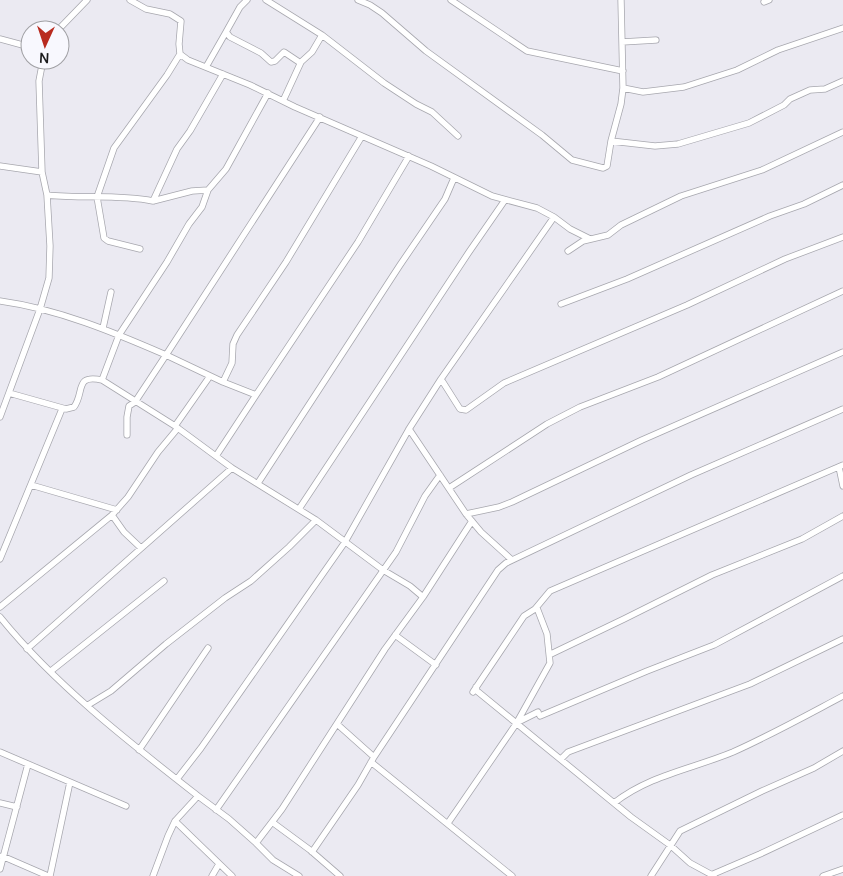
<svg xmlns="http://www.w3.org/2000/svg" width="843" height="876" viewBox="0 0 843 876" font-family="Manrope,sans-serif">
	<rect width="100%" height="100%" fill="#ebeaf2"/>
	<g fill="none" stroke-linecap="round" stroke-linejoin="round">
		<defs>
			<path id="street" d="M130,0L146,9L170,14L181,21L179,44L180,54L188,60L250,85L295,107L431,166L492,196L537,208L554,217L570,229L590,239
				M247,0L240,7L226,32L230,37L261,53L271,62L275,61L284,52L299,62H301L312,52L322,35
				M266,0L322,35L384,83L416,104L432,112L458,136
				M358,0L370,5L382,13L426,51L542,135L572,160L603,168L607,166L611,141L621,104L623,88L621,0
				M451,0L527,51L623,71
				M764,2L769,0
				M58,30L87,0
				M0,39L30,47
				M622,42L656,40
				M206,67L226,32
				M223,74L190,131L177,149L153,201L192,191L208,190L226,169L268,93
				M623,88L643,92L684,87L737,70L778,50L843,28
				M283,101L301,62
				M611,141L655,146L678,144L749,123L784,105L790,99L810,90L825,89L843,81
				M0,166L42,172L39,81L43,60
				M47,195C82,199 118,194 153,201
				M140,249L108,241L104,238L97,197L114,148L167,75L180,54
				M568,251L583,241L608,235L621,225L681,196L762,170L843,132
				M0,301C58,309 113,332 166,355L320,117
				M561,304L627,279L770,216L804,204L843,185
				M103,328L111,292
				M119,335L167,262L189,224L202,207L208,190
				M441,379L460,409L466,410L504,383L687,305L785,259L843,237
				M102,380L119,335
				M223,382L232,363L233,344L237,335L286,262L362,136
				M9,393L66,409L74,407C85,392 74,374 102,380L175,426L232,468L316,520L383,570L410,586L423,597L472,521
				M0,417L40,309L49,278L50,246L47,195L42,172
				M175,426L210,376
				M409,429L466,514L481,532L512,560
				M127,435V417L129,406L135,402L166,355L223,382L256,395L358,242L409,156
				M216,456L256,395
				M839,467L843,486
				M258,483L400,265L445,199L454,178
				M31,485L117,510
				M449,488L547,424L580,407L658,377L843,291
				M299,509L469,252L505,200
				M466,514L499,507L512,502L642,440L843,352
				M112,515L124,532L141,548
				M0,559L62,409
				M0,607L112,515L128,497L158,452L178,428
				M0,617C54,684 130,743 198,796L175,821L232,876
				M395,635L436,665
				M27,649L232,468
				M551,654L624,619L712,575L802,539L843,516
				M51,671L164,581
				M476,687L477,691L631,817L670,845L690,863L714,876
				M473,692L524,616L535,609L550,591L843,465
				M88,705L111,691L166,644L225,598L251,581L289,547L316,520
				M540,716L647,671L714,645L843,576
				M518,722L538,712
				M337,724L374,757
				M139,750L208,648
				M0,752L126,806
				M561,759L568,752L750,684L843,639
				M371,762L512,876
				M177,779L201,748L345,542L409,429L441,379L554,217
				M198,796L229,819L256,843L282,809L385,649L423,597
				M0,803L17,807
				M614,803C650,775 692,769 733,752C771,735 807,715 843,696
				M216,810L396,552L425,496L440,475
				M272,822L310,850L340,876
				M448,823L516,724L550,663L547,634L537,608L535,609
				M256,843L273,860L299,876
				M312,852L358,785L374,757L498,570L506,563L691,475L843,409
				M2,856L48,876
				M0,869L28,764
				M711,875L760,854L843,815
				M50,876L70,782
				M153,876L168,836L175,821
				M212,876L219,864
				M651,876L680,831L762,791L814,768L843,751
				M823,876L843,869"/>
		</defs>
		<!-- street casing -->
		<use href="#street" stroke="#a7a7ae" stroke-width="7"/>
		<!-- street -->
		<use href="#street" stroke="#fff" stroke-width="5.5"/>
	</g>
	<!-- north arrow -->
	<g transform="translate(45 45) rotate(183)"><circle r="24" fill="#f8f8fe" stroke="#a0a0a4"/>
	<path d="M0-4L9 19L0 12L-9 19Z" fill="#b92b1f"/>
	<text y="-8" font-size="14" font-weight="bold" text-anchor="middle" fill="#1b1b1d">N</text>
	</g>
</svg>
